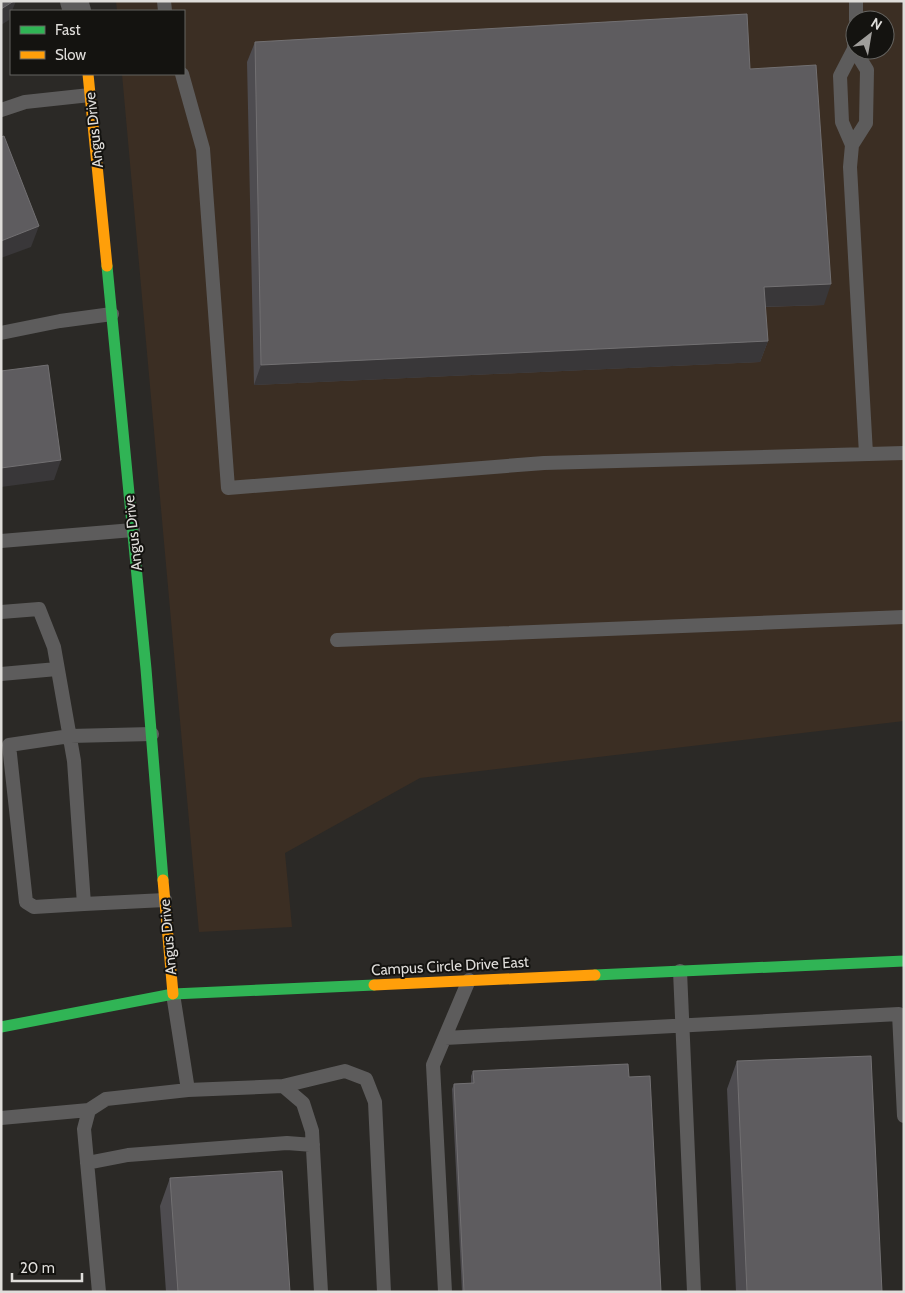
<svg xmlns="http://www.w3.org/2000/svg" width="905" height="1293" viewBox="0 0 905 1293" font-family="Cabin,sans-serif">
	<rect width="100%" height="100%" fill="#2b2926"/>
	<!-- industrial -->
	<path fill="#3b2e23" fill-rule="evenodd" d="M116,1H898L904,6V721L420,778L285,853L292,927L199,932L122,74H184V11H117ZM855,20H885V50H855Z"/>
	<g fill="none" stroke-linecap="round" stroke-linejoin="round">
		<!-- lane -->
		<path stroke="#5d5c5c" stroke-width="14" d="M164,1L165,11
			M856,20V1
			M854,49L867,70L866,123L852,145L850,167L866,454
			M182,74L203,149L228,488L544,463L904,453
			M1,110L25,102L90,95
			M852,145L842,122L840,76L854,49L855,33
			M1,333L60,321L112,314
			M1,541L133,530
			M1,612L39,609L54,647L74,761L84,904L165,900
			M337,640L904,617
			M1,674L57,669
			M84,904L34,907L26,902L9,745L70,736L152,734
			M680,971L694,1292
			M173,994L188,1090
			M445,1038L899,1014L904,1116
			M283,1086L345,1071L366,1079L375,1102L384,1292
			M1,1118L89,1110
			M87,1163L128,1155L287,1143L313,1145
			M99,1292L84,1129L89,1110L106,1099L188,1090L283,1086L303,1103L312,1131L321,1292
			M445,1292L433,1065L469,980"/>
		<!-- street -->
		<path stroke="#5d5c5c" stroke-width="28" d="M74,1L77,11"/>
		<!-- fast -->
		<path stroke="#30b455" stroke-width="11" d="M107,266L146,669L163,880
			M595,975L904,961
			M1,1027L173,994L374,985"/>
		<!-- slow -->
		<path stroke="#ff9f0a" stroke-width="11" d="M88,74L107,266
			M163,880L173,994
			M374,985L595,975"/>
	</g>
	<!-- wall -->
	<path fill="#4e4c50" d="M255,42L750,69L824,305L765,307L768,341L760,362L254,385L247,62Z
		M737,1061L882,1292H736L727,1089Z
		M473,1071L629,1077L661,1292H462L452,1089L454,1084L471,1083V1076Z
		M170,1178L290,1292H166L160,1206Z"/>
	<!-- shaded-wall -->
	<path fill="#393739" d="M14,1H16L12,11H11L9,20L1,25V9Z
		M39,226L31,247L1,258V241Z
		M831,284L824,305L757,307L764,287Z
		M768,341L760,362L254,385L261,365Z
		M61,460L54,480L1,487V468Z"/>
	<!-- building -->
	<path fill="#5e5c5f" stroke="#727072" d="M1,1H14L1,9Z
		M747,14L750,69L816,65L831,284L764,287L768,341L261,365L255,42Z
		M4,136L39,226L1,241V137Z
		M48,365L61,460L1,468V371Z
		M871,1056L882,1292H747L737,1061Z
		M628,1064L629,1077L650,1076L661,1292H464L454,1084L474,1083L473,1071Z
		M282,1171L290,1292H178L170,1178Z"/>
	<g text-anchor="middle" stroke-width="4" stroke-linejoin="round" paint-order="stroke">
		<!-- street labels -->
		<g font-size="15" fill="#dfddda" stroke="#141310">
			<text transform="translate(94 130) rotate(-96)" y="5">Angus Drive</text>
			<text transform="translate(133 533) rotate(-96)" y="5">Angus Drive</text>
			<text transform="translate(168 937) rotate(-95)" y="5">Angus Drive</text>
			<text transform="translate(450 966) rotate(-3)" y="5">Campus Circle Drive East</text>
		</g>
	</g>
	<!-- border -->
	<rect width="905" height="1293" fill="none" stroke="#dfddda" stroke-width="5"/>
	<!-- legend -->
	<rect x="10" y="10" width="175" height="65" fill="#141310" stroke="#656461"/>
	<rect x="20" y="26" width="25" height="8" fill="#30b455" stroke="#656461"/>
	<text x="55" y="35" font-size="15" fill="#dfddda">Fast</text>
	<rect x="20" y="51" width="25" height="8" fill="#ff9f0a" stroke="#656461"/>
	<text x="55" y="60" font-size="15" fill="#dfddda">Slow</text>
	<!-- north arrow -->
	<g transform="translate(870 35) rotate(31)"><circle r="24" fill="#141310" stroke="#656461"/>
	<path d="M0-4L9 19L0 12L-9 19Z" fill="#a09e9b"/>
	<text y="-8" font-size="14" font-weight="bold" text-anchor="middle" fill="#dfddda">N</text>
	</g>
	<!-- scale -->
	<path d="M12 1273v8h70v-8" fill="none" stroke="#dfddda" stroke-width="2.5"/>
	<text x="20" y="1273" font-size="15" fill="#dfddda" stroke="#141310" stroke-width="4" paint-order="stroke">20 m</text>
</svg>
